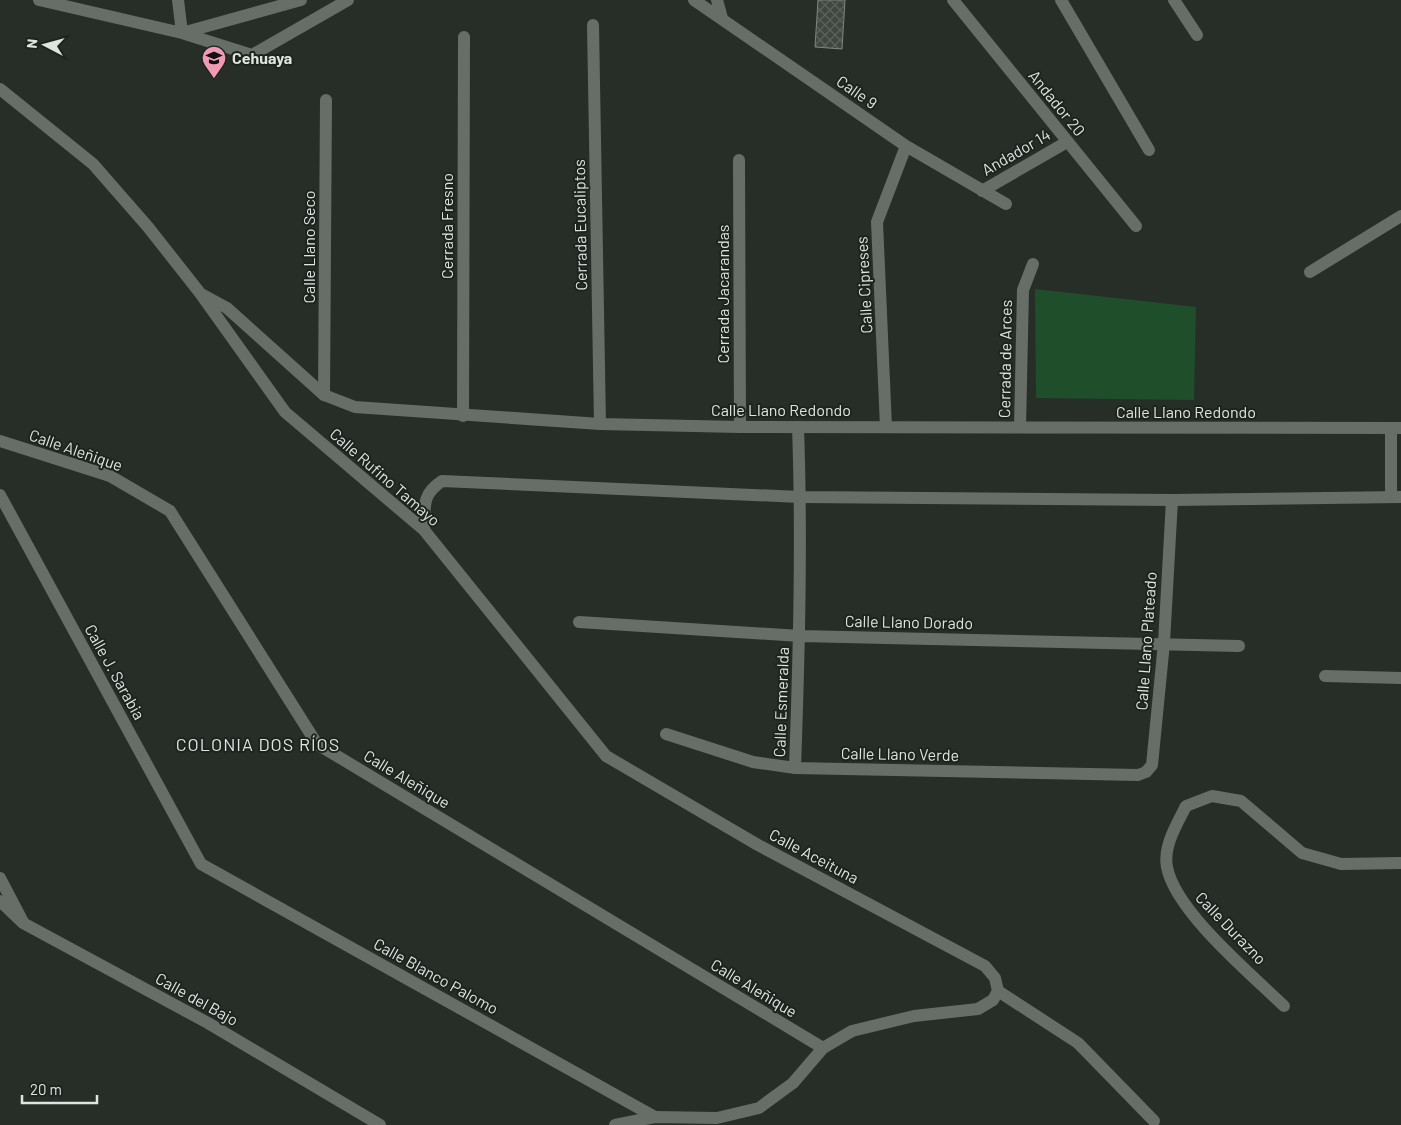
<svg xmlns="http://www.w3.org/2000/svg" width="1401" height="1125" viewBox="0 0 1401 1125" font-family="Barlow,sans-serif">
	<defs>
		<pattern id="building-cross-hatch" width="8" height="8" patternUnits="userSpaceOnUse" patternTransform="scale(1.25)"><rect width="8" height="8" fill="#404741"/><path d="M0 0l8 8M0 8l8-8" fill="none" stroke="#5b615c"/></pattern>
	</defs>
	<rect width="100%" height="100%" fill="#272e28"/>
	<!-- pitch -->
	<path fill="#1f4f2a" d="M1035,289L1196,307L1194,400L1036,398Z"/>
	<!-- building -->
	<path fill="url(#building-cross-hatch)" stroke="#7e867f" d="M818,0H845L842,49L815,47Z"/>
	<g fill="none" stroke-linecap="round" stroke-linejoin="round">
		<!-- minor -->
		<path stroke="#666e67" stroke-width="12" d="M39,0L182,33L301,0
			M178,0L182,33L252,55L348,0
			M694,0L906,146L1006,204
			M717,0L722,18
			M953,0L1136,226
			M1061,0L1149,150
			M1174,0L1197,35
			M593,25L600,424
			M739,160L740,427
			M982,191L1067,142
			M1310,272L1401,216
			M324,395L326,100
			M463,416L464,37
			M886,427L877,222L906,146
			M1020,427L1023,290L1033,264
			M0,441L110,476L170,511L317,744L823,1048
			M0,495L201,864L655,1117
			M579,622L800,636L1239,646
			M1325,676L1401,678
			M666,734L753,762L795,768L1138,775L1146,772L1152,765L1164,643L1172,500
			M795,768C799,655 802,541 798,427
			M0,878L22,920
			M998,991L1078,1043L1154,1121
			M1284,1006C1251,974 1175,911 1167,867C1163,846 1177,824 1186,806L1212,796L1241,801L1302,853L1341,864L1401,863"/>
		<!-- tertiary -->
		<path stroke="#666e67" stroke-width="12" d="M0,89L93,164L148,227L200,293L285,412L424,530L606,756L758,845L985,966L995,978L998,991L993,1000L978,1009L914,1016L852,1031L823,1048L793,1083L759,1108L717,1118L655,1117L615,1125
			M203,295L227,308L324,395L355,407L600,424L740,427L1401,428
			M1391,497V429
			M424,530C425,507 421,495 442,481L800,497L1172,500L1401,497
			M0,901L23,923L208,1023L380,1125"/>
	</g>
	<!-- icons -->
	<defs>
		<symbol id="school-pin" viewBox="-11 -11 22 30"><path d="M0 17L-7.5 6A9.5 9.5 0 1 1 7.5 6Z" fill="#f09ab6" stroke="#1d241e"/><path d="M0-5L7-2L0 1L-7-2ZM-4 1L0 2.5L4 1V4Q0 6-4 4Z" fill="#111"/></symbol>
	</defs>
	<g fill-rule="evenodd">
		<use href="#school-pin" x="200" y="44" width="28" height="38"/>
	</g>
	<g text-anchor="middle" stroke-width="4" stroke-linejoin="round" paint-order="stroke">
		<!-- poi labels -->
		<g font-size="16" font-weight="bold" fill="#dfe4e0" stroke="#1d241e" text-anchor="start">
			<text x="232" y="64">Cehuaya</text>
		</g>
		<!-- street labels -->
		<g font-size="16" fill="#dfe4e0" stroke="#1d241e">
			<text transform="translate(857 92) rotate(35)" y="6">Calle 9</text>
			<text transform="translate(1057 103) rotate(51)" y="6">Andador 20</text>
			<text transform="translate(1016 152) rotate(-30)" y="6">Andador 14</text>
			<text transform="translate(580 225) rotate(-91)" y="6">Cerrada Eucaliptos</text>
			<text transform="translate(447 226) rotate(-90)" y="6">Cerrada Fresno</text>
			<text transform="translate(309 247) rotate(-90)" y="6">Calle Llano Seco</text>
			<text transform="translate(864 285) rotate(-93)" y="6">Calle Cipreses</text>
			<text transform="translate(723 294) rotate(-90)" y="6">Cerrada Jacarandas</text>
			<text transform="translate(1005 359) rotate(-89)" y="6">Cerrada de Arces</text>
			<text x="781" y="416">Calle Llano Redondo</text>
			<text x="1186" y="418">Calle Llano Redondo</text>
			<text transform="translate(76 450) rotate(19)" y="6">Calle Aleñique</text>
			<text transform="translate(385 477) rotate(41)" y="6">Calle Rufino Tamayo</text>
			<text transform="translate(909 622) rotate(1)" y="6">Calle Llano Dorado</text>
			<text transform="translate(1146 641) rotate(-86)" y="6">Calle Llano Plateado</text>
			<text transform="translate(115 672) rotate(61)" y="6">Calle J. Sarabia</text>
			<text transform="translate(781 702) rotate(-88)" y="6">Calle Esmeralda</text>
			<text transform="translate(900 754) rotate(1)" y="6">Calle Llano Verde</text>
			<text transform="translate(407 779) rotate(31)" y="6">Calle Aleñique</text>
			<text transform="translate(814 856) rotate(28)" y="6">Calle Aceituna</text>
			<text transform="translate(1231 928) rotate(46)" y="6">Calle Durazno</text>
			<text transform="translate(436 976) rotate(29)" y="6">Calle Blanco Palomo</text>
			<text transform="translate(754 988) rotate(31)" y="6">Calle Aleñique</text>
			<text transform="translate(197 999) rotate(29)" y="6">Calle del Bajo</text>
		</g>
		<!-- neighbourhood labels -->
		<g font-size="18" letter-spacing="1" fill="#dfe4e0" stroke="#1d241e">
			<text x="258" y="751">COLONIA DOS RÍOS</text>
		</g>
	</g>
	<!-- north arrow -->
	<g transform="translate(45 45) rotate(276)" stroke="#1d241e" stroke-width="4" paint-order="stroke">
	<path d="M0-4L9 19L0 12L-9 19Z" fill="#dfe4e0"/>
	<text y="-8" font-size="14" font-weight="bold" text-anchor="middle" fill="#dfe4e0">N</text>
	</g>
	<!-- scale -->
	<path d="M22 1095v8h75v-8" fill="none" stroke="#dfe4e0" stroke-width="2.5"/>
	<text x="30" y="1095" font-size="15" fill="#dfe4e0" stroke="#1d241e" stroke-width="4" paint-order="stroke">20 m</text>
</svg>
